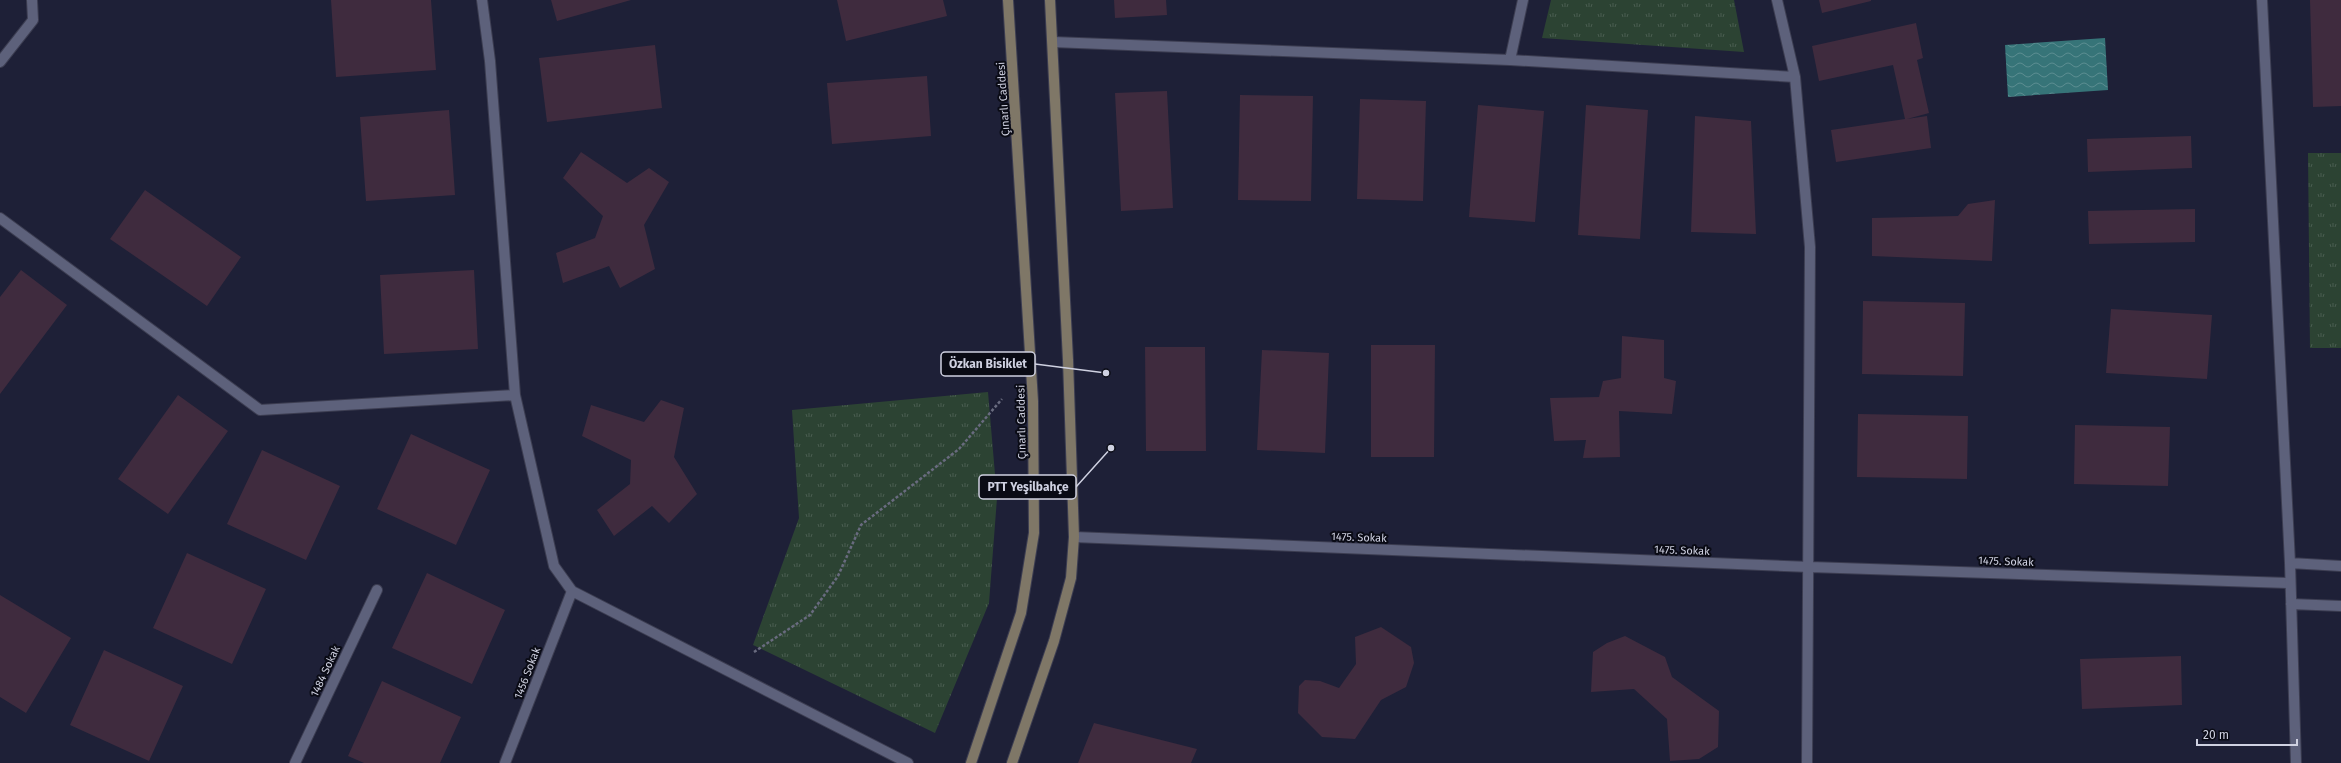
<svg xmlns="http://www.w3.org/2000/svg" width="2341" height="763" viewBox="0 0 2341 763" font-family="'Fira Sans',sans-serif">
	<defs>
		<pattern id="grass-tufts" width="24" height="20" patternUnits="userSpaceOnUse"><rect width="24" height="20" fill="#2c4333"/><path d="M3 7l-1-3M5 7V3M7 7l1-3M15 17l-1-3M17 17v-4M19 17l1-3" fill="none" stroke="#4a5d50"/></pattern>
		<pattern id="water-waves" width="16" height="10" patternUnits="userSpaceOnUse"><rect width="16" height="10" fill="#367478"/><path d="M0 5q4-4 8 0t8 0" fill="none" stroke="#5b8d91"/></pattern>
	</defs>
	<rect width="100%" height="100%" fill="#1e2037"/>
	<!-- grass -->
	<path fill="url(#grass-tufts)" d="M1551,0H1734L1744,52L1542,38Z
		M2308,153H2341V348H2310Z
		M988,392L997,498L989,603L935,733L753,645L799,518L792,410Z"/>
	<!-- water -->
	<path fill="url(#water-waves)" d="M2105,38L2108,90L2008,97L2005,45Z"/>
	<!-- building -->
	<path fill="#3f2b3e" d="M331,0H431L436,70L336,77Z
		M551,0H631L557,21Z
		M837,0H943L947,16L846,41Z
		M1114,0H1166L1167,15L1115,18Z
		M1819,0H1871V1L1822,13Z
		M2310,0H2341V106L2313,107Z
		M1916,23L1923,58L1917,60L1929,113L1907,119L1927,116L1931,148L1836,162L1831,130L1905,119L1893,65L1819,81L1812,46Z
		M655,45L662,108L547,122L539,58Z
		M927,76L931,136L832,144L827,83Z
		M1167,91L1173,208L1121,211L1115,93Z
		M1240,95L1313,96L1311,201L1238,200Z
		M1360,99L1426,101L1423,201L1357,199Z
		M1478,105L1544,111L1535,222L1469,217Z
		M1586,105L1648,110L1640,239L1578,235Z
		M449,110L455,195L366,201L360,117Z
		M1695,116L1751,121L1756,234L1691,232Z
		M2191,136L2192,168L2088,172L2087,139Z
		M581,152L627,183L649,168L669,182L644,225L655,269L620,288L609,266L563,283L556,253L595,238L603,216L563,178Z
		M145,190L241,257L207,306L110,239Z
		M1995,200L1992,261L1872,256V218L1958,216L1968,204Z
		M2195,209V242L2089,244L2088,211Z
		M21,270L67,305L0,394V297Z
		M474,270L478,349L384,354L380,275Z
		M1863,301L1965,303L1963,376L1862,374Z
		M2111,309L2212,315L2207,379L2106,373Z
		M1622,336L1664,340V378L1676,381L1672,414L1619,411L1620,457L1583,458L1586,440L1554,441L1550,398L1599,397L1603,381L1621,378Z
		M1371,345H1435L1434,457H1371Z
		M1145,347H1205L1206,451H1146Z
		M1262,350L1329,353L1325,453L1257,450Z
		M178,395L228,431L168,514L118,479Z
		M661,400L684,408L674,457L697,494L669,523L652,506L614,536L597,510L630,484L631,460L582,436L591,405L644,422Z
		M1858,414L1968,416L1967,479L1857,477Z
		M2075,425L2170,427L2168,486L2074,484Z
		M411,434L490,470L456,545L377,509Z
		M262,450L340,486L306,560L227,524Z
		M187,553L266,589L232,664L153,628Z
		M427,573L505,610L472,684L392,648Z
		M0,595L71,638L26,713L0,697Z
		M1381,627L1411,647L1414,663L1406,687L1381,700L1355,739L1322,737L1298,713L1299,686L1305,680L1320,681L1339,688L1356,664L1355,637Z
		M1625,636L1665,657L1672,677L1719,711L1718,747L1699,759L1670,761L1667,719L1634,689L1591,692L1593,652L1607,643Z
		M104,650L183,686L149,761L70,725Z
		M2181,656L2182,705L2082,709L2080,659Z
		M382,681L461,717L440,763H364L348,756Z
		M1094,723L1197,749L1191,763H1078Z"/>
	<g fill="none" stroke-linecap="round" stroke-linejoin="round">
		<defs>
			<path id="minor" d="M482,0L490,61L515,395L554,566L572,591L908,763
				M1777,0L1795,77L1810,247L1807,763
				M1053,42L1510,60L1795,77
				M1510,60L1523,0
				M0,62L33,20L32,0
				M0,218L260,410L515,395
				M1074,537L1810,567L2290,583
				M295,763L377,590
				M505,763L572,591"/>
			<path id="tertiary" d="M2262,0L2290,563L2296,763
				M2290,563L2341,566
				M2291,604L2341,606"/>
			<path id="secondary" d="M971,763L1021,613L1034,533L1033,401L1008,0
				M1012,763L1054,641L1071,578L1074,537L1068,360L1050,0"/>
		</defs>
		<!-- minor casing -->
		<use href="#minor" stroke="#3c3d51" stroke-width="12"/>
		<!-- tertiary casing -->
		<use href="#tertiary" stroke="#3c3d51" stroke-width="12"/>
		<!-- secondary casing -->
		<use href="#secondary" stroke="#3c3d51" stroke-width="12"/>
		<!-- path -->
		<path stroke="#696b7f" stroke-width="2.5" stroke-dasharray="3 2" stroke-linecap="butt" d="M754,652L810,615L838,576L861,525L959,449L1002,399"/>
		<!-- minor -->
		<use href="#minor" stroke="#5d617b" stroke-width="10"/>
		<!-- tertiary -->
		<use href="#tertiary" stroke="#5d617b" stroke-width="10"/>
		<!-- secondary -->
		<use href="#secondary" stroke="#7f7767" stroke-width="10"/>
	</g>
	<g text-anchor="middle" stroke-width="4" stroke-linejoin="round" paint-order="stroke">
		<!-- street labels -->
		<g font-size="11" fill="#cfd1e1" stroke="#0a0b15">
			<text transform="translate(1003 99) rotate(-94)" y="4">Çınarlı Caddesi</text>
			<text transform="translate(1021 422) rotate(-91)" y="4">Çınarlı Caddesi</text>
			<text transform="translate(1359 537) rotate(2)" y="4">1475. Sokak</text>
			<text transform="translate(1682 550) rotate(2)" y="4">1475. Sokak</text>
			<text transform="translate(2006 561) rotate(2)" y="4">1475. Sokak</text>
			<text transform="translate(325 671) rotate(-65)" y="4">1484 Sokak</text>
			<text transform="translate(527 673) rotate(-69)" y="4">1456 Sokak</text>
		</g>
	</g>
	<!-- callouts -->
	<path fill="none" stroke="#cfd1e1" stroke-width="1.5" d="M1106 373L1035 364M1111 448L1076 487"/>
	<g fill="#cfd1e1" stroke="#0a0b15" stroke-width="1.5">
		<circle cx="1106" cy="373" r="4"/>
		<circle cx="1111" cy="448" r="4"/>
	</g>
	<g fill="#0a0b15" stroke="#cfd1e1" stroke-width="1.5">
		<rect x="941" y="352" width="94" height="24" rx="4"/>
		<rect x="979" y="475" width="97" height="24" rx="4"/>
	</g>
	<g font-size="12" text-anchor="middle" font-weight="bold" fill="#cfd1e1">
		<text x="988" y="368">Özkan Bisiklet</text>
		<text x="1028" y="491">PTT Yeşilbahçe</text>
	</g>
	<!-- scale -->
	<path d="M2197 739v6h100v-6" fill="none" stroke="#cfd1e1" stroke-width="2"/>
	<text x="2203" y="739" font-size="12" fill="#cfd1e1" stroke="#0a0b15" stroke-width="3" paint-order="stroke">20 m</text>
</svg>
